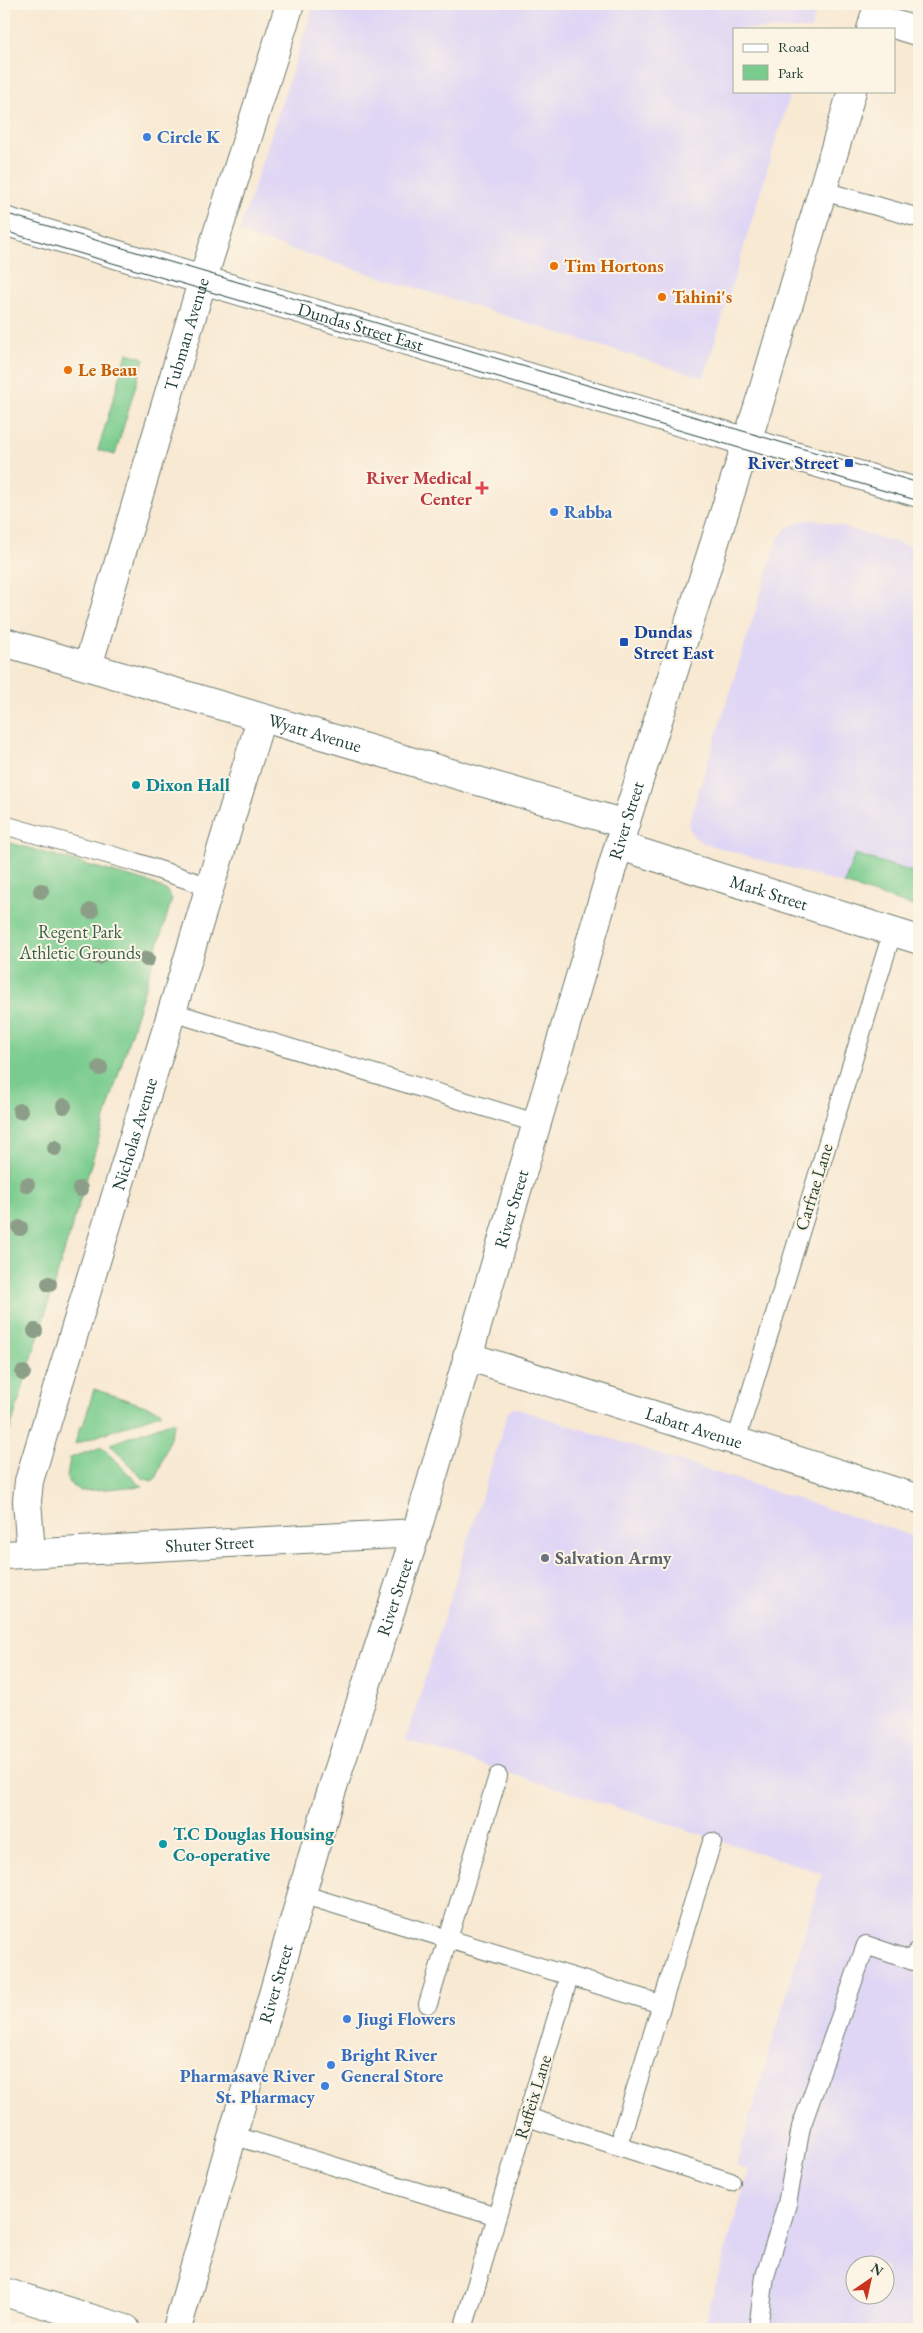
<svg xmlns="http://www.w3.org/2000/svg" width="923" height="2333" viewBox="0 0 923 2333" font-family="'EB Garamond',serif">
	<rect width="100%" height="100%" fill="#fcf5e5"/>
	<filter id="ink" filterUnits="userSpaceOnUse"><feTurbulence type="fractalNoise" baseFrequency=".02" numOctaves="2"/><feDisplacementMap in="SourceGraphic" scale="10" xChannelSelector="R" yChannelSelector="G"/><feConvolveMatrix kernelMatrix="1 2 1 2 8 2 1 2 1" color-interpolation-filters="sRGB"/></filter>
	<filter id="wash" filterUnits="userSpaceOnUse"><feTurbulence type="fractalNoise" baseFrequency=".0096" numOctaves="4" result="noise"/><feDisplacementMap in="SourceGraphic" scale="20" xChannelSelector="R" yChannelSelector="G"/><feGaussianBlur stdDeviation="1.12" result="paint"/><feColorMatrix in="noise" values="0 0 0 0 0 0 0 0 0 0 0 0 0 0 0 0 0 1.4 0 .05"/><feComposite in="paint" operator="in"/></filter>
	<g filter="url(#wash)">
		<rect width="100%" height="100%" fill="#f8e9d3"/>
		<!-- built -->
		<path fill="#dfd5f5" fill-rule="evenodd" d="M314,4H818L811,29H734V91H791L704,378L239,233Z
			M804,520H819L919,549V908L844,884L703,843L693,836L688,825L778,539L788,527Z
			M512,1407L919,1538V2329H703L749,2170L736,2166L822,1873L406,1740L508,1412ZM856,2266H886V2296H856Z"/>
		<!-- green -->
		<path fill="#79cc8e" stroke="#4c8461" d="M127,353L144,358L115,455L98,450Z
			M4,841L151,883L166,890L172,899L4,1449Z
			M855,854L910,871L919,877V894L916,907L844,884Z
			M94,1389L161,1411L162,1413L75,1444L80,1426H83Z
			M173,1421L175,1422L157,1477L152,1481L142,1478L110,1444Z
			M102,1447L139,1484L143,1486L81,1491L72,1486L67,1478L70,1458Z"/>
	</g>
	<g filter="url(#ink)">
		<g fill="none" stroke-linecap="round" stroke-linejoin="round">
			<defs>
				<path id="lane" d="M823,191L919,218
					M4,825L135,862L210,887
					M172,1012L536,1123
					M736,1441L892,933
					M301,1894L661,2004
					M428,2004L498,1776
					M527,2117L731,2182
					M622,2133L712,1842
					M232,2135L497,2216
					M463,2329L569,1977
					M758,2329L765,2276L787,2204L801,2127L866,1945L913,1961L919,1949"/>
				<g id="street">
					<path d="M874,18L919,32"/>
					<path id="s1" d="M4,642L625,824"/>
					<path id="s2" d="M88,666L205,272L290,4"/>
					<path id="s3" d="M620,846L919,940"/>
					<path id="s4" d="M467,1356L919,1499"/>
					<path id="s5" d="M31,1553L27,1501L29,1481L261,719"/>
					<path d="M4,2292L126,2329"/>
				</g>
				<g id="secondary">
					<path d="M871,29L879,4"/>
					<path id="s6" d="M4,221L919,493"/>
					<path id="s7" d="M4,1555L416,1533"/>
					<path id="s8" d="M177,2329L329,1799L416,1533L625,824L763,391L852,91"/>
				</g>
			</defs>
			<!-- lane casing -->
			<use href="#lane" stroke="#6b796c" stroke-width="20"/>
			<!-- street casing -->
			<use href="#street" stroke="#6b796c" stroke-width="30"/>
			<!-- secondary casing -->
			<use href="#secondary" stroke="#6b796c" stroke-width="30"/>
			<!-- lane -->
			<use href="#lane" stroke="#fff" stroke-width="18"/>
			<!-- street -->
			<use href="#street" stroke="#fff" stroke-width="28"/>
			<!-- secondary -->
			<use href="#secondary" stroke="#fff" stroke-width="28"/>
			<!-- tram -->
			<path stroke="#1f3d34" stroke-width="1" d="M4,213L919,483
				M4,231L919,501"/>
		</g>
		<!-- trees -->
		<g fill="#8d9e88">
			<circle cx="41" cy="891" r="8"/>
			<circle cx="91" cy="911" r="8"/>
			<circle cx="98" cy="957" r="8"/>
			<circle cx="147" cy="959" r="8"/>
			<circle cx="100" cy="1068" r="8"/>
			<circle cx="64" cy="1106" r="8"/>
			<circle cx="20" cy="1111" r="8"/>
			<circle cx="55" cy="1148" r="8"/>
			<circle cx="27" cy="1185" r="8"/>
			<circle cx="80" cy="1189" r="8"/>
			<circle cx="20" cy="1228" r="8"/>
			<circle cx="49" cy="1284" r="8"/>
			<circle cx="35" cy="1331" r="8"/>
			<circle cx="23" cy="1373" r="8"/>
		</g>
	</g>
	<!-- markers -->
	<g fill="#3f7fe0" stroke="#fcf5e5" stroke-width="2">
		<circle cx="147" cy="137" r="5"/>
		<circle cx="554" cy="512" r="5"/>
		<circle cx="347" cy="2019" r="5"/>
		<circle cx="331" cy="2065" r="5"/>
		<circle cx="325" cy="2086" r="5"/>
	</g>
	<g fill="#e8710a" stroke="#fcf5e5" stroke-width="2">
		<circle cx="554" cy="266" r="5"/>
		<circle cx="662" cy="297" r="5"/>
		<circle cx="68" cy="370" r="5"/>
	</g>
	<g fill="#1a4fb4" stroke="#fcf5e5" stroke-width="2">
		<rect x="844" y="458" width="10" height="10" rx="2.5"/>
		<rect x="619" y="637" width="10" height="10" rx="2.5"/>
	</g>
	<path fill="#e0444e" stroke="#fcf5e5" stroke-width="2" d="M479.5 480.5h5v5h5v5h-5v5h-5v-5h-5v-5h5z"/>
	<g fill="#0f9aa8" stroke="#fcf5e5" stroke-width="2">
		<circle cx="136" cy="785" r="5"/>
		<circle cx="163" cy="1844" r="5"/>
	</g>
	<circle fill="#6b7280" stroke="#fcf5e5" stroke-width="2" cx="545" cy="1558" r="5"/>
	<g text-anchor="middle" stroke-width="4" stroke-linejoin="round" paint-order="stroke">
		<!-- shop labels -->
		<g font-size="18" font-weight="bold" fill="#366cbe" stroke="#fcf5e5" text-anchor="start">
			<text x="157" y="143">Circle K</text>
			<text x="564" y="518">Rabba</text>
			<text x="357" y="2025">Jiugi Flowers</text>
			<text x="341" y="2061">Bright River<tspan x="341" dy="21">General Store</tspan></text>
			<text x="315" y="2082" text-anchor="end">Pharmasave River<tspan x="315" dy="21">St. Pharmacy</tspan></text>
		</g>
		<!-- food labels -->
		<g font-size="18" font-weight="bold" fill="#c56008" stroke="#fcf5e5" text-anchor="start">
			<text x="564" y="272">Tim Hortons</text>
			<text x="672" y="303">Tahini's</text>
			<text x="78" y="376">Le Beau</text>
		</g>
		<!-- street labels -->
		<g font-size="18" fill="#1f3d34" stroke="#fcf5e5">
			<text dy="6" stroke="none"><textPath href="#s6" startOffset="372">Dundas Street East</textPath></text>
			<text dy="6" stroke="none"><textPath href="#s2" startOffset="346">Tubman Avenue</textPath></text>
			<text dy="6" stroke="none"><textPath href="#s1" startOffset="324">Wyatt Avenue</textPath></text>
			<text dy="6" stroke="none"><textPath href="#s8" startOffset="1574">River Street</textPath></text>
			<text dy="6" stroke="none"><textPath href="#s3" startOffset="156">Mark Street</textPath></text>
			<text dy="6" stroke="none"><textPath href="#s5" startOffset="435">Nicholas Avenue</textPath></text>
			<text transform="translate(814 1187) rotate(-73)" y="6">Carfrae Lane</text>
			<text dy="6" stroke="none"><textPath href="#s8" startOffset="1169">River Street</textPath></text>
			<text dy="6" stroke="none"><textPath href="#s4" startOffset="238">Labatt Avenue</textPath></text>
			<text dy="6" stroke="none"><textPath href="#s7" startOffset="206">Shuter Street</textPath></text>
			<text dy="6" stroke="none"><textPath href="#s8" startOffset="764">River Street</textPath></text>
			<text dy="6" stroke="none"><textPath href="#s8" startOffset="359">River Street</textPath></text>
			<text transform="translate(533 2097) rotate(-73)" y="6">Raffeix Lane</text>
		</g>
		<!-- transit labels -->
		<g font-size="18" font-weight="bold" fill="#164399" stroke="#fcf5e5" text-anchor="end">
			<text x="839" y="469">River Street</text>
			<text x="634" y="638" text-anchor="start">Dundas<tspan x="634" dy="21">Street East</tspan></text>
		</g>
		<!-- health labels -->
		<g font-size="18" font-weight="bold" fill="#be3a42" stroke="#fcf5e5" text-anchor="end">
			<text x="472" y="484">River Medical<tspan x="472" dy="21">Center</tspan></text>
		</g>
		<!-- culture labels -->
		<g font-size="18" font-weight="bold" fill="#0d838f" stroke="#fcf5e5" text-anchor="start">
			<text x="146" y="791">Dixon Hall</text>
			<text x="173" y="1840">T.C Douglas Housing<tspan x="173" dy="21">Co-operative</tspan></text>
		</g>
		<!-- park labels -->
		<g font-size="18" fill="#36614a" stroke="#fcf5e5">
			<text x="80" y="938">Regent Park<tspan x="80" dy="21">Athletic Grounds</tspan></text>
		</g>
		<!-- worship labels -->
		<g font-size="18" font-weight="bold" fill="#5b616d" stroke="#fcf5e5" text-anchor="start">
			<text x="555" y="1564">Salvation Army</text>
		</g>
	</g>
	<!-- margin -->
	<rect width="923" height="2333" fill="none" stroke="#fcf5e5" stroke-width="20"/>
	<!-- legend -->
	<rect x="733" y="28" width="162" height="65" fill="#fcf5e5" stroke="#a4ab9e"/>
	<rect x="743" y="44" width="25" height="8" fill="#ffffff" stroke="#a4ab9e"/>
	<text x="778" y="52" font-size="15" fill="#1f3d34">Road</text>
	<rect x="743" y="65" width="25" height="15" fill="#79cc8e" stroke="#a4ab9e"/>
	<text x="778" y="78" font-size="15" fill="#1f3d34">Park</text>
	<!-- north arrow -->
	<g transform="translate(870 2280) rotate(34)"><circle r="24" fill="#fcf5e5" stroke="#a4ab9e"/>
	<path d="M0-4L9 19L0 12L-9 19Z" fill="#c8321e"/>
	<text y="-8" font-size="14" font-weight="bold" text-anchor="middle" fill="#1f3d34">N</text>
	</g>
</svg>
